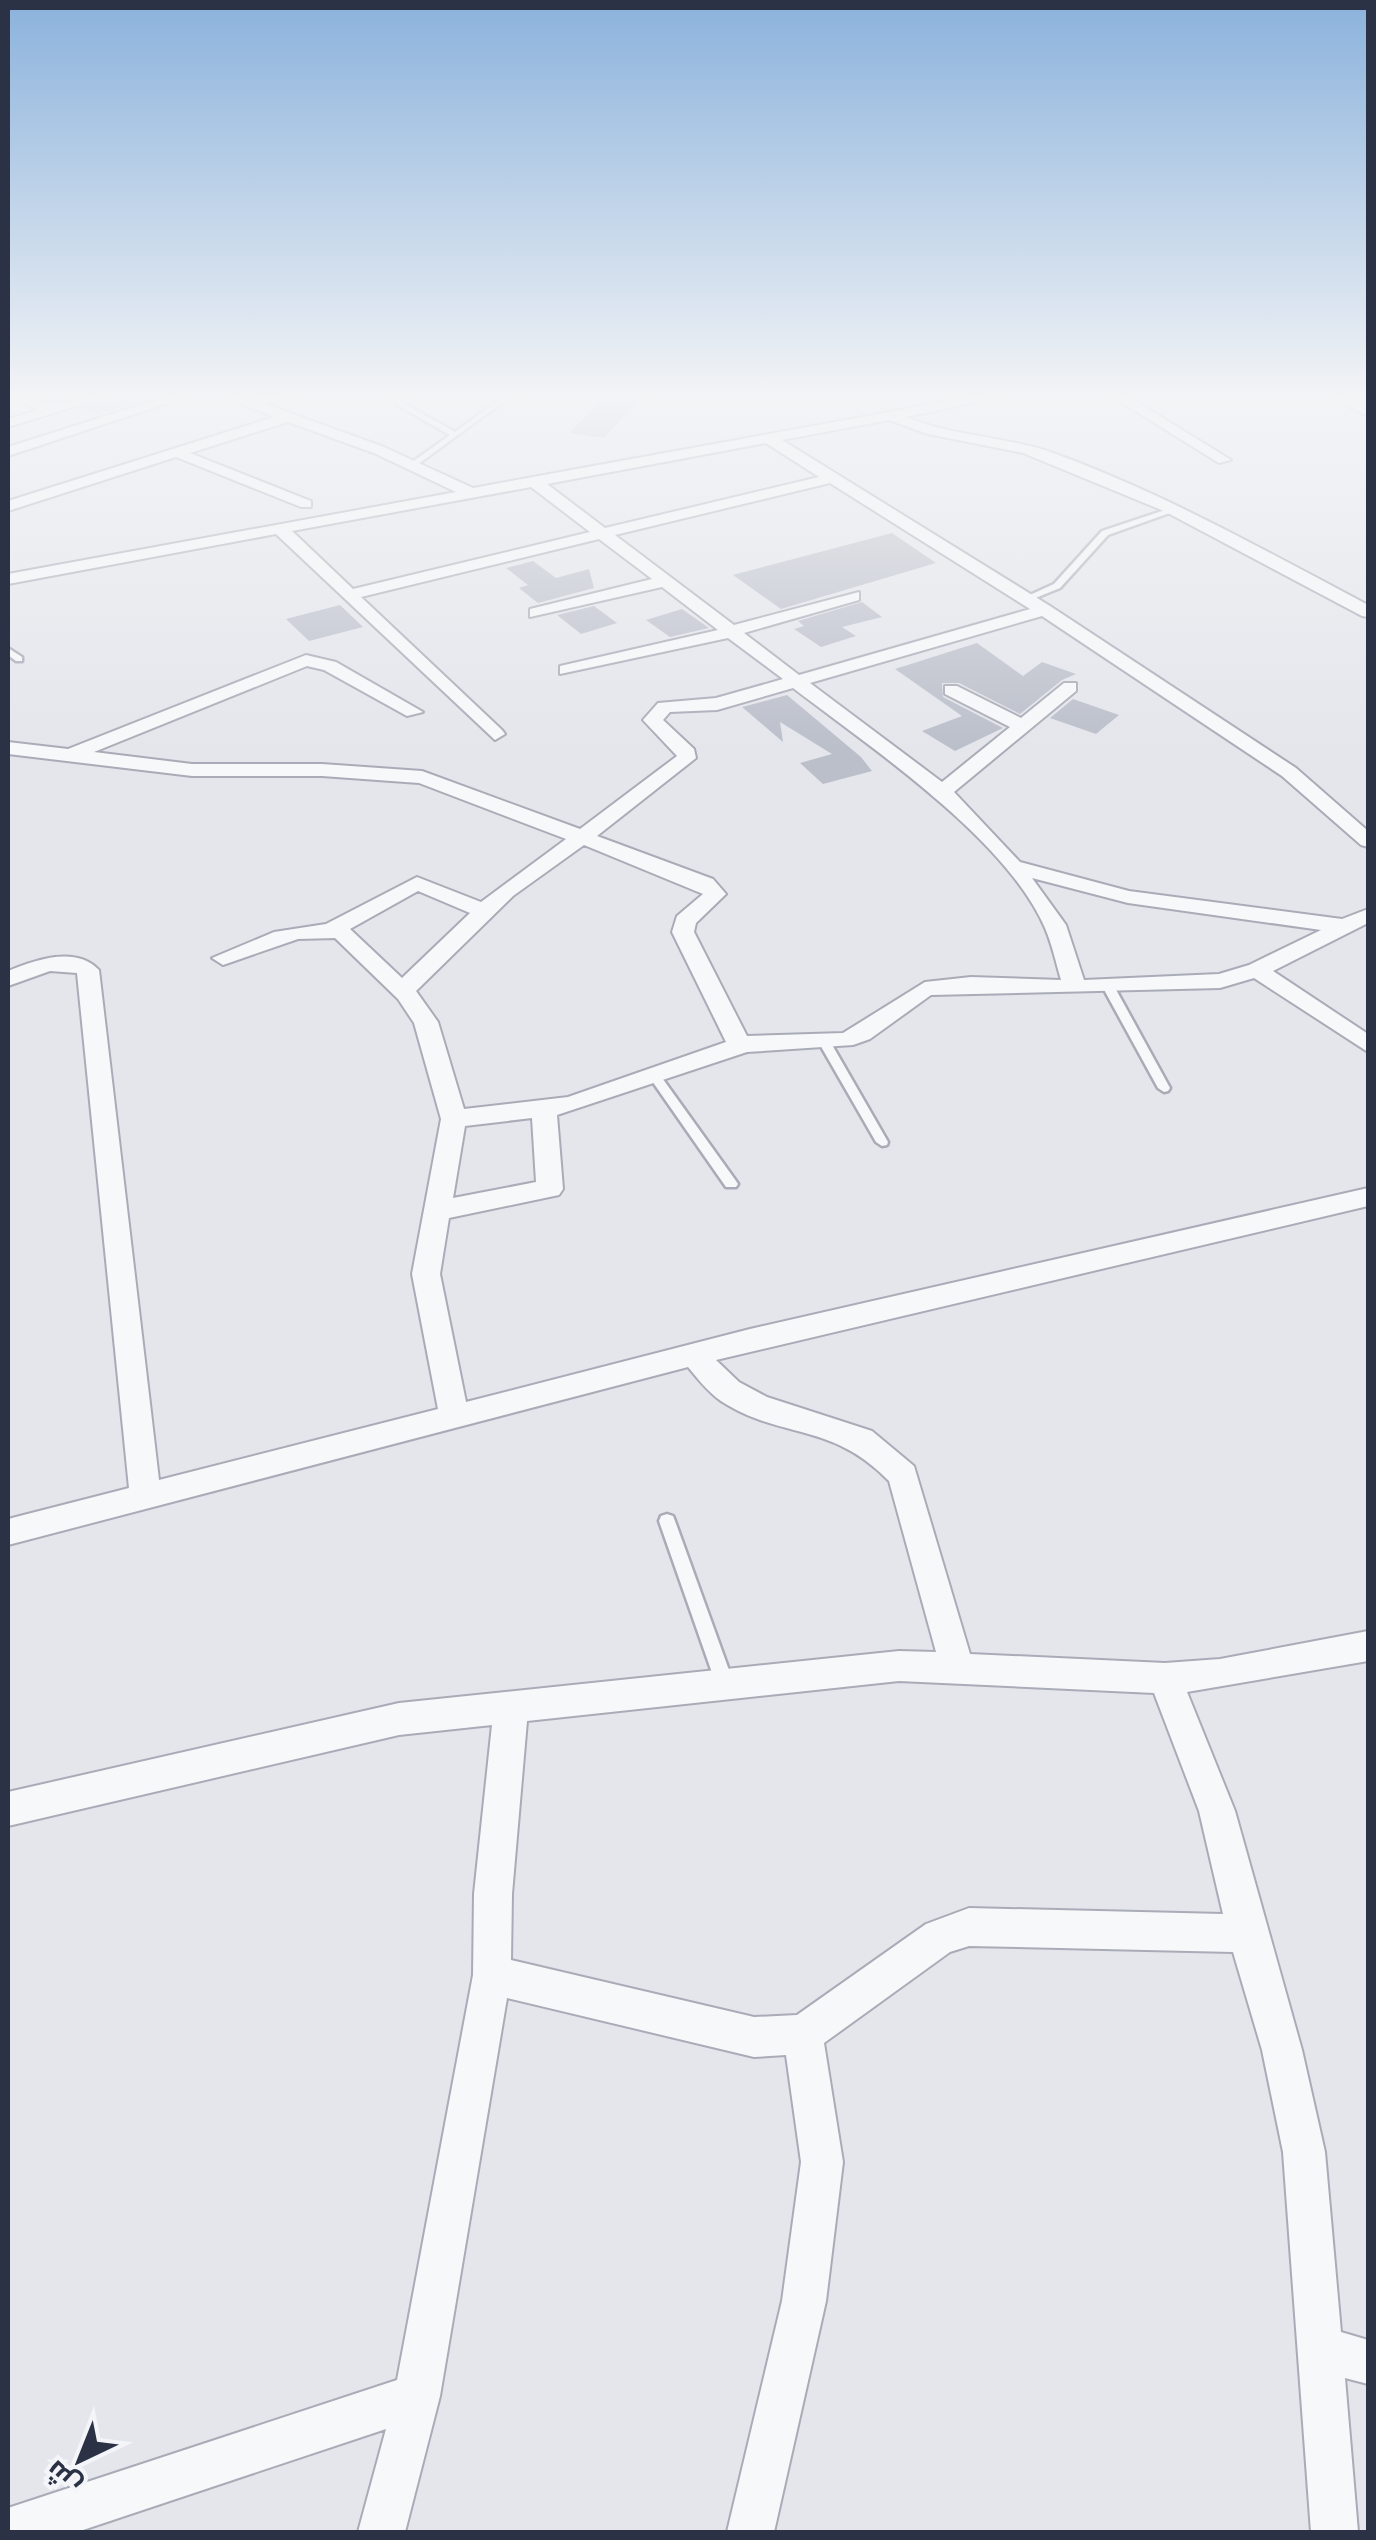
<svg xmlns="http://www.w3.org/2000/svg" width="1376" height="2540" viewBox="0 0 1376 2540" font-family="'Roboto Condensed',Cairo,sans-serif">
	<rect width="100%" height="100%" fill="#e4e6ec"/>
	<!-- building -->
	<path fill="#bbbfca" d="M119,394L158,396L96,415L81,408Z
		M607,394H645L604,438L569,433Z
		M892,533L936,563L781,609L733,575Z
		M533,561L556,578L589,569L594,588L538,603L519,588L528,585L506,568Z
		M862,602L882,617L842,627L856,636L821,647L794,629L804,626L798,621Z
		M340,605L363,627L309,641L286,619Z
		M594,606L617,623L581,634L557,615Z
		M682,609L709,628L670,637L646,620Z
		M977,643L1023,676L1042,662L1076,674L1062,680L1020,714L959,683H942L943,697L1003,728L955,751L922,731L962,716L895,669Z
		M787,695L861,757L872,771L823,784L800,763L832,754L780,722L783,742L742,707Z
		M1073,699L1119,715L1096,734L1050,718Z"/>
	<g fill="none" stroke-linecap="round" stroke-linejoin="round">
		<defs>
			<path id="service" d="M391,394H397L403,403L455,432L507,394H514L414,467H411V463L450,435L398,405Z
				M1171,508L1178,510L1108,535L1060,588L1028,601L1021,599L1054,584L1102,531Z
				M8,648L22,657V661H16L8,655Z
				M1108,982L1114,986L1170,1088L1168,1091L1164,1092L1158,1088L1102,986Z
				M825,1039L831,1043L888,1142L887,1145L882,1146L876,1142L819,1043Z
				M656,1074L660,1075L736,1181L738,1184L736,1187H726L650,1078Z
				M667,1514L673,1516L675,1521L734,1684L731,1689L725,1692L719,1689L716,1684L659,1521L661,1516Z"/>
			<path id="minor" d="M9,394C26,393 42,406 57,404C78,402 94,393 115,394L8,427V419L39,410Z
				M175,394H195L8,456V447Z
				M217,394L250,399L300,394L265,404L384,447L473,488L988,394H1016L906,417C954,437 1007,436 1056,454C1165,494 1266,551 1368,605V617L1362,616L1164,511L1023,453L928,434L889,420L782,440L1050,606L1296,768L1368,831V847L1361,845L1282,776L1042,616L810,683L942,782L1010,727L945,694V686H957L1021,718L1064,683H1076V691L954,792L1020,862L1129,891L1342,919L1368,909V923L1273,971L1368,1034V1052L1254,978L1220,988L931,995L870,1039L853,1045L747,1052L557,1115L563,1189L559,1195L449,1218L440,1274L466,1402L750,1329L1368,1188V1206L716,1360L739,1382L767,1397L872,1431L914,1466L970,1654L1165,1663L1220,1659L1368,1631V1661L1187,1692L1235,1811L1302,2050L1325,2152L1341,2332L1368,2340V2384L1345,2378L1358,2532H1311L1283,2152L1262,2050L1233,1952L969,1946L950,1952L824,2043L843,2162L826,2301L774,2532H727L782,2301L801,2162L786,2055L754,2057L507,1998L440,2396L405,2532H358L386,2429L77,2532H8V2508L397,2380L473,1975L474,1894L492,1725L399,1735L8,1826V1792L399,1703L899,1651L936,1652L889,1481C831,1421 781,1440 721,1401C708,1392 698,1379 688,1367L8,1545V1519L129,1488L77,973L50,971L8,986V971C35,960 76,945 99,970L159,1480L438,1409L412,1274L441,1119L414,1023L398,999L335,938L298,939L223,965L212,958L274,932L326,924L417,877L481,902L566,839L419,783L322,776H192L8,754V742L68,749L306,655L336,662L423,712L407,716L324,670L307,666L94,752L192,764H322L422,771L580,829L677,756L643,720L658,703L716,698L783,679L728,638L560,674V666L718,630L662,587L530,617V609L652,579L599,539L361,597L502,730L505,734L495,740L276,534L8,584V574L456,492L374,453L288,422L190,453L311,501V507H301L176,457L8,511V501L274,417ZM766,443L819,477L605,528L547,484ZM830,483L1030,609L799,675L744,633L859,600V592L734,625L615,535ZM531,487L590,532L353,589L292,531ZM793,688C869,746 1007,839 1045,928C1052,944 1056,963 1061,980L971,977L925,982L843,1033L747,1036L694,932L696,923L726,894L713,879L597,836L696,758L694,749L663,720L670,712L717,710ZM584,845L703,894L677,916L672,932L726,1042L568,1097L464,1109L438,1022L416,991L513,896ZM1032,878L1128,903L1321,930L1249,965L1219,974L1084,980L1066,925ZM418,891L470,913L402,978L350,929ZM532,1118L536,1182L453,1198L465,1126ZM899,1681L1154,1693L1199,1811L1223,1914L969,1908L926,1924L797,2015L754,2017L511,1960L512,1894L527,1721Z
				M1108,394H1124L1231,460L1219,463Z
				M1322,394H1340L1368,407V416Z"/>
		</defs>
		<!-- service casing -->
		<use href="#service" stroke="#a9acb7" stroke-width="5"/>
		<!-- minor casing -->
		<use href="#minor" stroke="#a9acb7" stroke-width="4"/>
		<!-- service -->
		<use href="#service" fill="#f7f8fa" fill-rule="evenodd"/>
		<!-- minor -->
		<use href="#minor" fill="#f7f8fa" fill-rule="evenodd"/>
	</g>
	<!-- sky -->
	<linearGradient id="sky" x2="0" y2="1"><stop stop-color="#8bb2dc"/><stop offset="0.53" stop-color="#f3f4f6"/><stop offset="1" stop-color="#f3f4f6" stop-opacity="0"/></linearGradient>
	<rect width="1376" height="749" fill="url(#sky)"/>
	<!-- border -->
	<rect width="1376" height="2540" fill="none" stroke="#2b3245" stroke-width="20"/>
	<!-- north arrow -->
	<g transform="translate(80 2460) rotate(223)" stroke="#f4f5f9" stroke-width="8" paint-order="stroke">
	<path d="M0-8L18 38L0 25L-18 38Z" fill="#2b3245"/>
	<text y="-15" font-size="28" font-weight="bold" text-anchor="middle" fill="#2b3245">ش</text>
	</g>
</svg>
